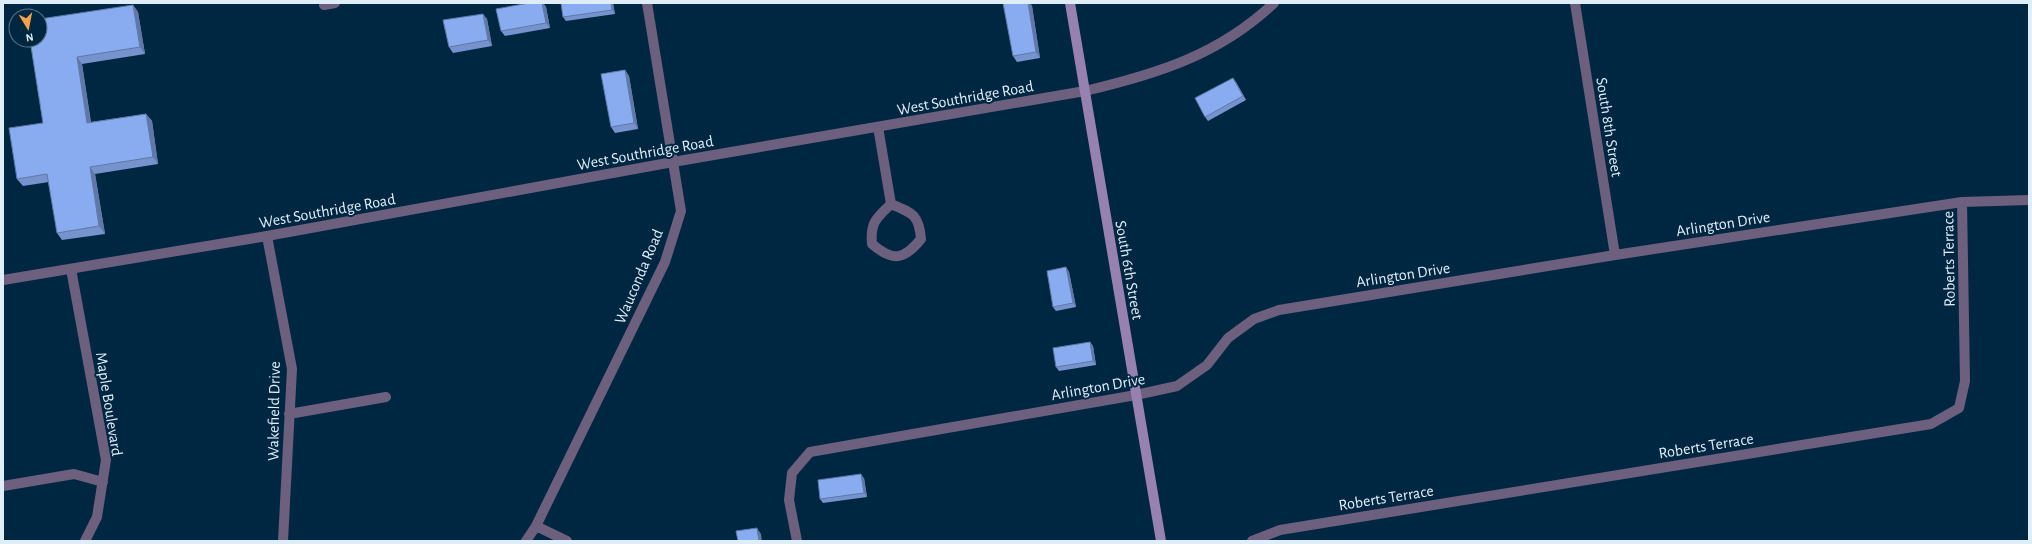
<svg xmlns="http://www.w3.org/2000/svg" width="2032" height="544" viewBox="0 0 2032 544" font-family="'Alegreya Sans',sans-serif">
	<rect width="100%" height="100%" fill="#002742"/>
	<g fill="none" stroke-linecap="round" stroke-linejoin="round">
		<!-- minor -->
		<path stroke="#6d607e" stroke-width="10" d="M1575,3L1615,255
			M324,5L335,3
			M1085,91C1157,74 1219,55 1274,3
			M878,127L891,204C876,218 870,223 872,244C893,262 904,260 921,239C919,215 913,213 891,204
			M267,236L292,369L283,541
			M71,269L106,460L97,517L85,541
			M289,414L386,397
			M3,486L74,474L103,482
			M536,526L567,541
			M526,541L536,526L665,262L681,211L647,3
			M797,541L789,500L792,473L810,452L1136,395L1177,386L1207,365L1228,338L1254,319L1279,310L1615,255L1962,202L2029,200
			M1252,541L1280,530L1931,424L1959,408L1965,381L1962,202"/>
		<!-- tertiary -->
		<path stroke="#6d607e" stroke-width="10" d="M3,280L267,236L673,162L1085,91"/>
		<!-- secondary -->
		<path stroke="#9681b0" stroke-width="10" d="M1070,3L1161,541"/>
	</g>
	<!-- wall -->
	<path fill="#7693ce" d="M529,3H543L546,7L550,28L505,36L501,31Z
		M561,3H613L615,14L566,21L563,17Z
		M1005,3H1030L1032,6L1040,58L1017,62L1013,56Z
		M133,5L138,12L145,54L82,64L91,122L146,114L152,121L158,164L95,174L105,234L62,240L57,233L49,182L23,186L17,179L43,123L30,40Z
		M483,14L487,19L492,46L453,53L449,47Z
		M625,70L629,76L638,129L615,133L611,127Z
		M1236,82L1246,100L1208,121L1205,117Z
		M1066,267L1069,272L1076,307L1056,311L1053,307Z
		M1090,342L1093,346L1096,365L1059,371L1056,367Z
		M864,478L867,497L823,503L820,499Z"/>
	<!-- shaded-wall -->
	<path fill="#6078a7" d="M542,3H543L546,7L550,28L546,23Z
		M611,3H613L615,14L612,10Z
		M1028,3H1030L1032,6L1040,58L1036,52Z
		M133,5L138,12L145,54L140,47Z
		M483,14L487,19L492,46L488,40Z
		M77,57L82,64L92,131L87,123Z
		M625,70L629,76L638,129L634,123Z
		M1233,78L1236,82L1246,100L1243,96Z
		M146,114L152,121L158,164L153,157Z
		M90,167L95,174L105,234L99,226Z
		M1066,267L1069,272L1076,307L1073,303Z
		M1090,342L1093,346L1096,365L1093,361Z
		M861,474L864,478L867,497L864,493Z
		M757,528L761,534L762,541H759Z"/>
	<!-- building -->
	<path fill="#89abef" stroke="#6078a7" d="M529,3H542L546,23L501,31L496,9Z
		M561,3H611L612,10L563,17Z
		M1003,3H1028L1036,52L1013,56Z
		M133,5L140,47L77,57L87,123L146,114L153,157L90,167L99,226L57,233L47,174L17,179L9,128L43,123L30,40H40V19Z
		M483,14L488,40L449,47L443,20Z
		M625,70L634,123L611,127L601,74Z
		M1233,78L1243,96L1205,117L1195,98Z
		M1066,267L1073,303L1053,307L1047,271Z
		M1090,342L1093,361L1056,367L1053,348Z
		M861,474L864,493L820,499L818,480Z
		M757,528L759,541H738L736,531Z"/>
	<g text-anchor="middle" stroke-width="4" stroke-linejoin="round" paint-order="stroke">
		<!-- street labels -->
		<g font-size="16" fill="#dfedf8" stroke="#002742">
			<text transform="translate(965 97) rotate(-10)" y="6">West Southridge Road</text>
			<text transform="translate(1610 127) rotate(81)" y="6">South 8th Street</text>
			<text transform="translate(645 152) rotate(-10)" y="6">West Southridge Road</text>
			<text transform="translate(327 210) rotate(-10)" y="6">West Southridge Road</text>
			<text transform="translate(1723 223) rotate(-9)" y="6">Arlington Drive</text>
			<text transform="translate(1948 259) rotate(-91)" y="6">Roberts Terrace</text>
			<text transform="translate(1130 270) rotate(80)" y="6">South 6th Street</text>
			<text transform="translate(1403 274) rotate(-9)" y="6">Arlington Drive</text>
			<text transform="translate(638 276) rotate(-67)" y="6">Wauconda Road</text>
			<text transform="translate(1098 386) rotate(-10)" y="6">Arlington Drive</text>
			<text transform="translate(110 404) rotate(81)" y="6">Maple Boulevard</text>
			<text transform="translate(273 411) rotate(-89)" y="6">Wakefield Drive</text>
			<text transform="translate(1706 445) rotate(-9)" y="6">Roberts Terrace</text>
			<text transform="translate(1386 497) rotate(-9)" y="6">Roberts Terrace</text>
		</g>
	</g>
	<!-- border -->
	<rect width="2032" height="544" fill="none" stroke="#dfedf8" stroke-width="8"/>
	<!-- north arrow -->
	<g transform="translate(28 28) rotate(170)"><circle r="19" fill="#002742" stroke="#59768b"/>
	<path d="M0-3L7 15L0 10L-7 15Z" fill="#f6a248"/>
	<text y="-6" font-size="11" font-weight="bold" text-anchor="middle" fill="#dfedf8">N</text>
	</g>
</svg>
